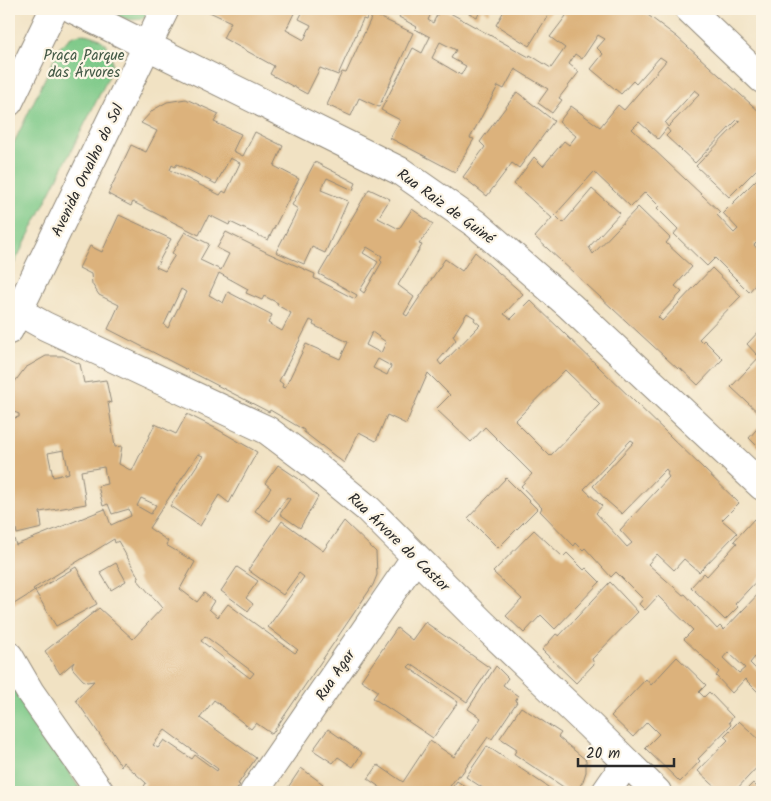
<svg xmlns="http://www.w3.org/2000/svg" width="771" height="801" viewBox="0 0 771 801" font-family="Kalam,sans-serif">
	<rect width="100%" height="100%" fill="#fcf5e5"/>
	<filter id="ink" filterUnits="userSpaceOnUse"><feTurbulence type="fractalNoise" baseFrequency=".02" numOctaves="2"/><feDisplacementMap in="SourceGraphic" scale="10" xChannelSelector="R" yChannelSelector="G"/><feConvolveMatrix kernelMatrix="1 2 1 2 8 2 1 2 1" color-interpolation-filters="sRGB"/></filter>
	<filter id="wash" filterUnits="userSpaceOnUse"><feTurbulence type="fractalNoise" baseFrequency=".0096" numOctaves="4" result="noise"/><feDisplacementMap in="SourceGraphic" scale="20" xChannelSelector="R" yChannelSelector="G"/><feGaussianBlur stdDeviation="1.12" result="paint"/><feColorMatrix in="noise" values="0 0 0 0 0 0 0 0 0 0 0 0 0 0 0 0 0 1.4 0 .05"/><feComposite in="paint" operator="in"/></filter>
	<g filter="url(#wash)">
		<rect width="100%" height="100%" fill="#f1e2c3"/>
		<!-- green -->
		<path fill="#7dc988" stroke="#547a5a" d="M106,9H152C144,27 117,19 106,9Z
			M80,34C102,34 116,49 111,72L9,274V153L60,47L71,37Z
			M9,682L82,792H9Z"/>
		<g id="blocks">
			<!-- building -->
			<path fill="#dcb27b" fill-rule="evenodd" d="M203,9H296L286,30L304,40L311,25L299,19L304,9H371L366,20L363,19L338,75L320,68L307,94L270,74L274,66L223,38L231,22Z
				M403,9H433L428,20L433,23L440,9H443L529,57L530,55L551,68L565,48L550,37L566,16L559,10L560,9H640L677,37L762,114V164L729,197L696,166L740,121L737,120L695,163L666,136L670,132L667,128L658,139L639,122L632,129L720,212L717,215L734,233L738,229L723,213L762,174V250L756,243L754,245L762,254V281L760,279L749,292L715,258L707,266L674,234L678,229L657,208L659,206L645,192L631,207L594,172L555,215L563,223L592,189L620,213L589,247L593,254L638,207L670,238L666,243L692,267L675,286L682,292L658,317L662,321L712,268L741,296L699,339L702,342L704,340L723,359L698,385L679,367L678,369L535,237L552,218L514,184L534,157L543,166L564,141L569,145L576,136L559,122L571,106L600,127L618,105L624,110L666,61L660,57L636,84L633,81L621,94L591,69L603,54L597,48L605,39L598,35L582,59L575,54L569,64L579,72L559,98L562,100L552,113L538,103L548,89L515,69L504,89L498,86L470,138L474,139L455,172L390,138L400,120L381,110L413,48L422,53L430,37L415,29L417,27L399,17ZM440,42L456,50L451,58L466,66L461,75L432,58ZM695,90L700,94L668,127L665,123Z
				M469,9H491L489,13L482,9L477,17L467,12Z
				M505,9H552L529,46L496,25Z
				M373,14L413,33L379,107L359,98L351,116L327,105L342,72L346,73Z
				M517,92L554,121L519,168L512,163L487,196L463,177L485,147L480,142Z
				M186,99L219,114L214,122L241,134L233,151L243,156L255,132L283,146L274,166L299,179L268,240L230,222L229,225L209,215L199,235L133,202L131,206L108,194L131,145L146,152L157,131L141,123L153,110L167,102ZM230,158L240,163L226,193L223,191L220,195L170,170L172,165L175,167L177,164L216,184Z
				M315,162L356,183L353,190L327,178L321,190L348,201L325,253L312,247L304,264L276,252L298,209L292,205Z
				M369,189L390,199L378,218L399,229L412,209L433,224L419,244L422,245L398,285L414,297L404,314L407,316L445,259L462,271L475,252L523,294L504,314L511,319L530,300L739,503L722,520L737,533L699,572L684,559L674,570L657,554L648,564L683,595L685,594L717,629L720,626L724,630L762,590V664L755,657L750,663L762,675V696L745,679L732,693L716,676L719,672L684,639L693,630L658,596L645,610L639,604L643,599L616,572L611,577L585,548L583,550L576,543L574,546L540,511L542,508L521,486L532,474L485,427L471,442L436,409L450,395L428,373L406,424L387,415L376,441L359,432L344,463L304,432V430L270,410L269,412L108,329L119,305L99,295L92,284L91,274L79,268L90,246L102,252L119,215L171,239L156,267L165,271L175,255L172,253L185,232L209,244L200,260L221,270L229,254L217,248L226,232L268,253L315,274L314,278L355,299L357,295L319,274ZM367,247L382,256L380,260L382,262L364,293L360,290L378,262L363,253ZM219,273L248,289L246,293L262,300L264,296L278,303L277,305L291,313L282,331L268,323L272,315L228,292L223,303L209,295ZM181,289L186,292L168,328L164,325ZM467,313L475,318L474,320L480,325L441,365L438,361L456,340L453,336ZM310,320L314,322L313,325L348,342L340,359L306,344L285,388L282,387L283,384L279,381ZM372,332L386,342L381,353L366,345ZM378,359L391,366L387,375L373,368ZM565,370L600,404L550,456L515,421ZM631,440L634,442L593,486L607,501L622,514L666,469L668,472L667,474L669,477L620,530L632,543L627,547L596,513L602,506L584,489ZM728,652L745,668L739,673L723,658Z
				M762,328V350L757,355L747,344Z
				M762,354V416L731,387Z
				M46,356H63L80,364L84,383L106,380L111,403L108,402L115,447L122,446L119,464L132,471L155,424L176,434L187,414L215,428L257,452L229,503L219,495L200,526L170,506L203,456L198,454L149,528L168,541L166,545L195,562L180,589L197,602L204,593L214,601L209,609L218,617L228,604L295,653L298,650L268,627L304,577L299,573L283,595L248,570L282,521L323,551L344,521L376,552L377,575L373,585L272,734L256,723L251,729L214,700L200,718L256,758L238,784L240,785L235,792H145L142,790L146,783L123,762L121,766L76,700L94,681L87,682L83,680L73,669L72,666L74,662L60,674L45,651L99,608L133,639L162,608L137,579L139,578L118,541L115,543L114,539L33,589L35,591L76,567L97,604L56,626L35,591L14,604L9,593V541L14,539L16,545L105,509L111,525L131,516L129,509L112,514L108,504L103,506L98,486L107,484L104,467L81,471L86,504L40,512L42,528L17,534L9,492V419L19,417V414L9,410V398L14,383L25,368ZM64,450L69,473L53,477L48,453ZM141,498L156,505L151,514L137,506ZM205,636L254,673L250,678L201,641ZM165,730L218,769L217,771L195,755L192,759L164,740L158,748L153,745Z
				M762,423V451L749,438Z
				M278,465L299,479L318,497L300,528L280,514L290,499L287,497L270,521L255,511L271,488L265,483Z
				M506,478L537,509L498,548L468,518Z
				M754,519L762,526V575L735,604L738,607L725,620L691,587L704,573L707,576L737,543L734,541Z
				M534,530L563,557L567,553L584,570L586,568L600,582L555,629L541,615L524,633L506,616L522,599L493,572Z
				M116,563L126,581L111,590L100,572Z
				M237,567L258,581L246,598L253,604L248,611L221,591Z
				M610,582L638,612L592,659L594,664L576,683L542,650L556,634L559,636Z
				M425,622L490,668L467,702L411,664L408,667L458,702L433,738L373,698L378,691L361,680L397,628L412,640Z
				M677,657L706,685L699,692L704,697L709,692L733,717L729,722L731,725L698,759L700,761L680,782L645,748L659,734L647,722L633,737L611,716L646,679L651,685Z
				M496,666L508,678L503,685L518,696L515,701L517,702L492,739L488,737L460,776L458,775L446,792H387L368,779L378,765L403,782L430,741L454,757L481,718L468,709Z
				M521,707L561,733L558,737L586,760V772L583,781L576,792H571L514,754L517,749L500,738Z
				M739,721L762,742V762L734,792H721L698,771L728,740L724,736Z
				M328,729L362,753L353,767L338,757L333,763L313,750Z
				M487,746L551,789L548,792H489L466,777Z
				M301,768L323,784L320,788L326,792H292L287,789Z
				M457,781L473,792H449Z
				M753,783L762,792H744Z"/>
		</g>
	</g>
	<g filter="url(#ink)">
		<use href="#blocks" fill-opacity="0" stroke="#8e8677" stroke-width="1"/>
		<g fill="none" stroke-linecap="round" stroke-linejoin="round">
			<defs>
				<path id="minor" d="M73,9L400,171L476,224L570,306L762,486
					M689,9L762,79
					M9,102L54,9
					M18,311L45,326L267,430L319,469L368,509L482,623L589,725L657,792
					M9,330L165,9
					M9,656L30,692L100,792
					M254,792L415,558
					M606,792L626,763"/>
			</defs>
			<!-- minor casing -->
			<use href="#minor" stroke="#8e8677" stroke-width="30"/>
			<!-- minor -->
			<use href="#minor" stroke="#fff" stroke-width="28"/>
		</g>
	</g>
	<g text-anchor="middle" stroke-width="4.5" stroke-linejoin="round" paint-order="stroke">
		<!-- park labels -->
		<g font-size="15" fill="#445a47" stroke="#fcf5e5">
			<text x="84" y="60">Praça Parque<tspan x="84" dy="17">das Árvores</tspan></text>
		</g>
		<!-- street labels -->
		<g font-size="15" fill="#2b2b2b" stroke="#fcf5e5">
			<text transform="translate(87 170) rotate(-64)" y="5">Avenida Orvalho do Sol</text>
			<text transform="translate(446 206) rotate(36)" y="5">Rua Raiz de Guiné</text>
			<text transform="translate(399 542) rotate(44)" y="5">Rua Árvore do Castor</text>
			<text transform="translate(335 675) rotate(-56)" y="5">Rua Agar</text>
		</g>
	</g>
	<!-- margin -->
	<rect width="771" height="801" fill="none" stroke="#fcf5e5" stroke-width="30"/>
	<!-- scale -->
	<path d="M578 758v8h96v-8" fill="none" stroke="#2b2b2b" stroke-width="2.5"/>
	<text x="586" y="758" font-size="15" fill="#2b2b2b" stroke="#fcf5e5" stroke-width="4" paint-order="stroke">20 m</text>
</svg>
